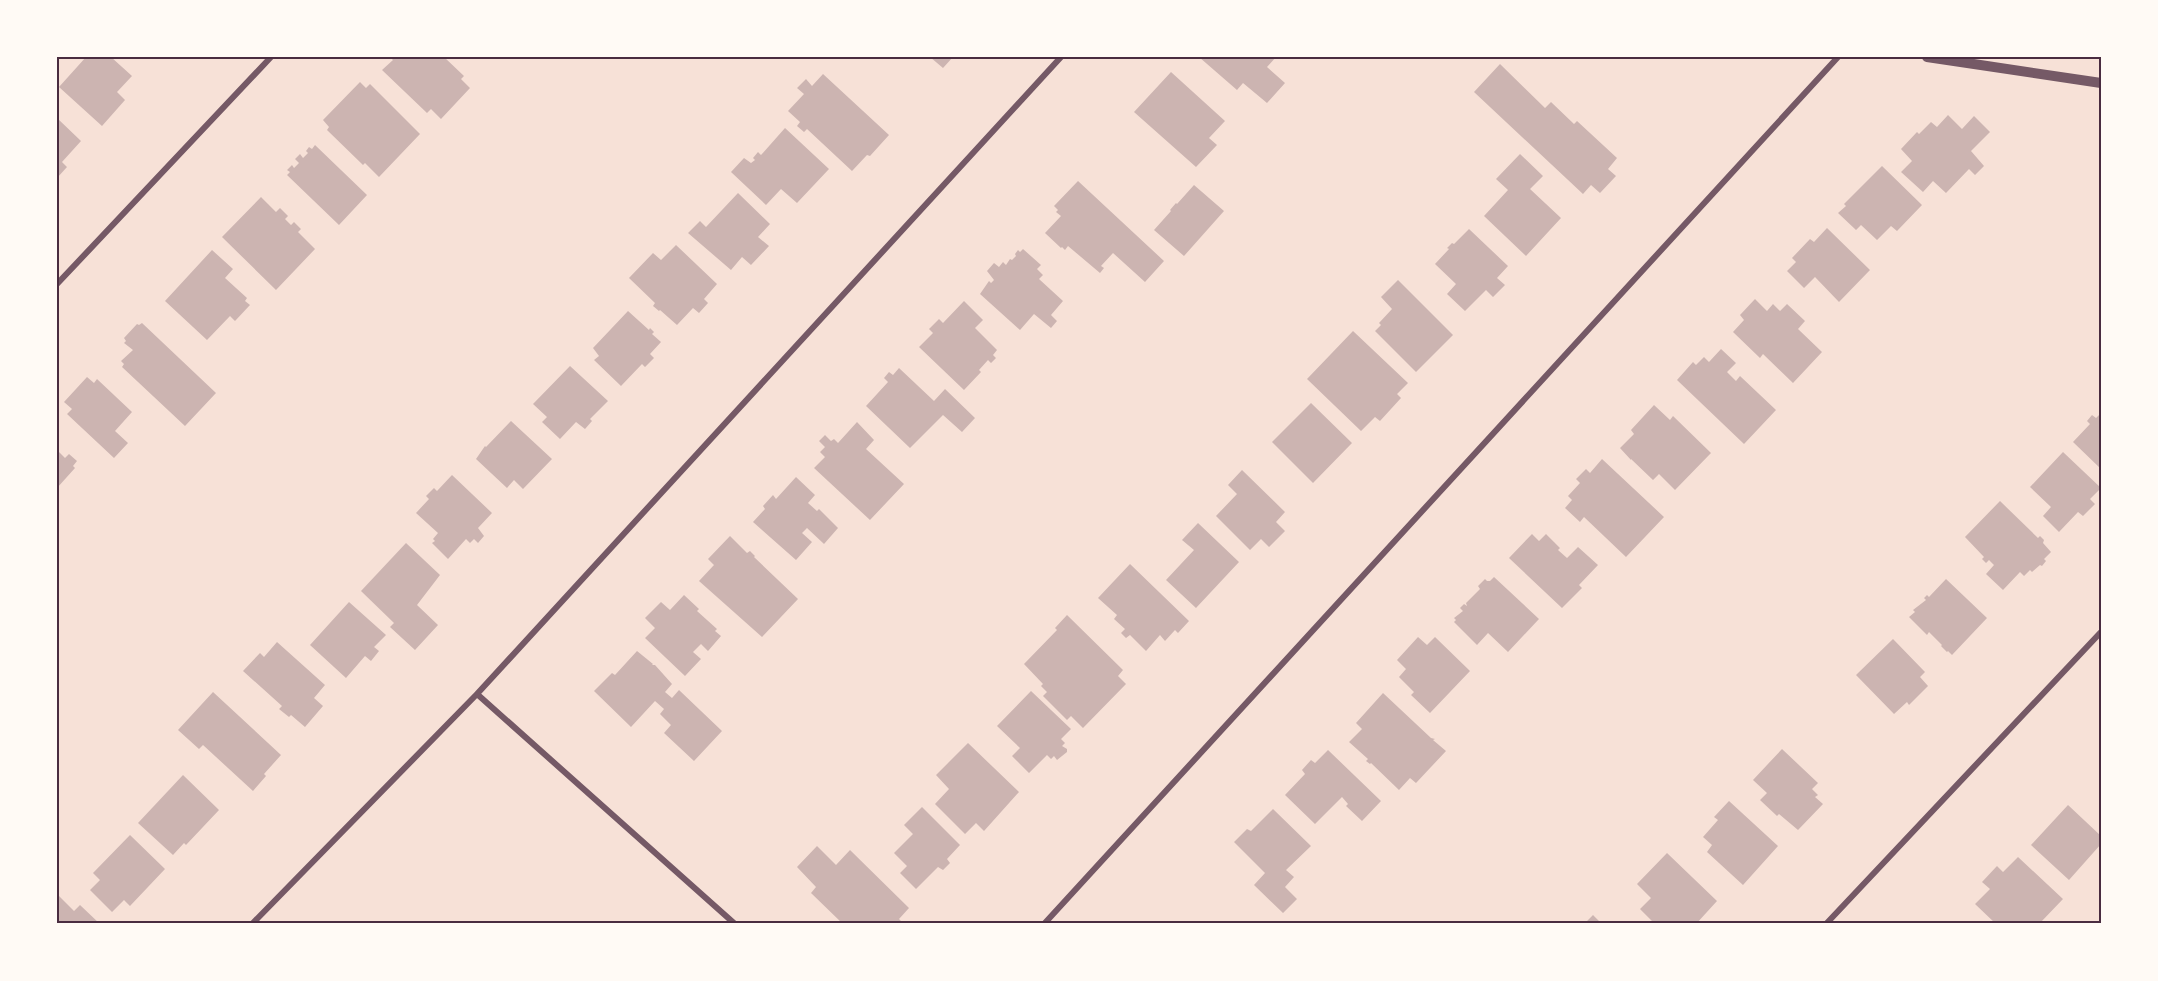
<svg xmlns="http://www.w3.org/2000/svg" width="2158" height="981" viewBox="0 0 2158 981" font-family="Helvetica,sans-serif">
	<rect width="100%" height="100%" fill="#f7e1d7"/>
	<!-- building -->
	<path fill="#ccb4b1" d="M86,57H111L132,76L117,92L125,100L102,126L59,87Z
		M390,57H444L464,76L461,79L470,88L441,119L431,109L427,113L382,70L393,60Z
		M930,57H953L943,68Z
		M1199,57H1276L1267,67L1285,83L1267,103L1243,83L1237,90Z
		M1500,64L1545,108L1551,102L1574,124L1577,121L1617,158L1608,169L1616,176L1600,193L1591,185L1583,194L1474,92Z
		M1171,72L1225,121L1209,138L1217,145L1196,167L1134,112Z
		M823,74L889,135L870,156L867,155L852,171L807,129L804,132L797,126L800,122L788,111L804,94L797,88L806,79L812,86Z
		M360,82L366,88L370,84L420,134L379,177L365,163L363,165L327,130L329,127L323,120Z
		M1948,115L1962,129L1974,116L1990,132L1971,151L1984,166L1975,175L1969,169L1946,193L1933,181L1923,192L1901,172L1912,161L1901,149L1917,132L1919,134L1931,122L1937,127Z
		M57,118L81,141L62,162L67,167L57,178Z
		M785,128L829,169L797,203L781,189L766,205L731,172L744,158L751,163L755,160L753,158L758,152L761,155Z
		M315,145L367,195L339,225L287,175L290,172L287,170L292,165L294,168L299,163L295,159L300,154L303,158L308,153L306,151L309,147L312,149Z
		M1520,154L1543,176L1530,189L1561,218L1526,256L1484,216L1508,190L1496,179Z
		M1882,166L1922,205L1897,231L1891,226L1877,240L1861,225L1856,230L1838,213L1846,206L1844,204Z
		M1078,181L1164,261L1145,282L1113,253L1101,266L1104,268L1100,273L1068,246L1065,250L1062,247L1061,248L1045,233L1061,216L1056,212L1058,210L1054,206Z
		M1194,185L1224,211L1184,256L1154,230L1171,211L1170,210L1176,203L1177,204Z
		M738,193L770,224L758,237L769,246L751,265L742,257L731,270L688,233L700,221L706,227Z
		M261,197L276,212L280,208L288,216L285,219L291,225L294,222L301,229L298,232L315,249L276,290L222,237Z
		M1827,228L1870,270L1839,302L1815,277L1804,288L1787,271L1796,262L1792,258L1810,239L1814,242Z
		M1469,229L1508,266L1497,278L1505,285L1493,297L1486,290L1465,311L1447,294L1456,284L1435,264L1449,249L1447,248L1452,243L1454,244Z
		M676,245L717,284L704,299L708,303L699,313L693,308L677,325L660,310L659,311L653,306L655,303L629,278L653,253L661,260Z
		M1023,249L1041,265L1037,269L1043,275L1039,279L1063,301L1051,315L1057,321L1051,328L1034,314L1020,330L980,294L989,281L991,283L994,280L987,271L994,263L999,267L1003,262L1006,265L1010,259L1012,260L1016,256L1015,254L1018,250L1020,252Z
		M212,250L233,269L225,278L247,298L245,301L250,305L235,321L230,316L207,340L165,301Z
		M1398,280L1453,335L1416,372L1375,331L1381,325L1379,323L1392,309L1381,297Z
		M1755,299L1767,311L1773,304L1780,311L1787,304L1805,321L1798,329L1822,352L1793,383L1763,354L1760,358L1733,332L1744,320L1740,315Z
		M964,301L983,320L975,328L997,350L993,355L996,358L991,363L988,360L979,370L981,372L964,390L919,347L933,333L929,329L939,319L943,323Z
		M628,311L649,330L650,328L654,332L652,334L661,342L650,354L654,358L645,367L642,364L621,386L594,360L599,356L593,348Z
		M142,323L216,393L185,426L122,367L124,364L121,361L133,350L124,343L126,341L124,338L137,324L139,325Z
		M1353,331L1408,383L1397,394L1401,398L1380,421L1375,417L1361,431L1307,379Z
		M1721,349L1736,363L1727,372L1736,381L1740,376L1776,410L1744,444L1677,380L1693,362L1696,365L1704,357L1709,362Z
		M570,366L608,401L590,419L592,421L585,429L576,422L560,439L542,422L547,417L533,404Z
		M899,368L934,401L945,389L975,418L962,432L943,415L910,448L866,406L888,382L884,378L889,372L893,375Z
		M87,377L94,383L97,379L132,412L115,431L128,443L114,458L67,414L72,409L64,402Z
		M1311,403L1352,443L1313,483L1272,442Z
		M1654,405L1670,420L1673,416L1711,453L1675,490L1659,474L1653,480L1631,459V460L1620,448L1634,434L1631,430Z
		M2101,413V469L2073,442L2090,424L2087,421L2092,415L2096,418Z
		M511,421L552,459L523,489L514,480L507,488L476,459L485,446L486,447Z
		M857,422L874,440L866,449L904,484L870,520L814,468L825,457L820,452L825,447L819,441L825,435L831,441L834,439L838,443Z
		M57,450L65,458L69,454L77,461L73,466L75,468L57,488Z
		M2063,452L2101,488L2090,499L2095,504L2083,516L2078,512L2059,532L2043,516L2051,507L2030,487Z
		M1602,459L1664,517L1626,557L1584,517L1580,522L1565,508L1572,500L1568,496L1580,483L1576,479L1586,469L1590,473Z
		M1242,470L1285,512L1276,522L1285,531L1269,547L1261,539L1250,550L1216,516L1237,494L1228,485Z
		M452,475L492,513L478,528L484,536L478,543L474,539L470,543L466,539L448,559L432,543L435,541L433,539L438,533L416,513L429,499L426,496L434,488L437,491Z
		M796,477L815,495L808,503L817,511L819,509L838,528L824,544L807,528L802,533L812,542L796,560L753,522L765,509L763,506L773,495L776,499Z
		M2000,501L2038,538L2040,536L2044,540L2043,543L2051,552L2044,559L2046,561L2042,566L2040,565L2032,572L2030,570L2024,576L2020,572L2003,590L1986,574L1994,565L1989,560L1986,563L1982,559L1984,557L1965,537Z
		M1198,523L1239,562L1196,608L1166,580L1194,550L1182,540Z
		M1532,534L1539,541L1546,534L1560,548L1558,550L1567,558L1578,547L1598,565L1579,585L1582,588L1562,608L1509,558Z
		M730,536L747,553L750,551L755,556L754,557L798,599L762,637L699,581L714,565L708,559Z
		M406,543L440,575L417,605L438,625L415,650L390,627L394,623L361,591Z
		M1130,564L1189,621L1178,633L1175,630L1165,641L1160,635L1146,651L1130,635L1126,638L1121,633L1125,629L1114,619L1117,615L1098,598Z
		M1494,577L1539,619L1508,652L1488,633L1477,645L1454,622L1456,620L1454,618L1463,611L1460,608L1464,604L1467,606L1466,603L1480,589L1478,586L1485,579L1487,581H1490Z
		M1946,579L1987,618L1952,655L1948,651L1947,652L1941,646L1942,645L1929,632L1927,635L1909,617L1915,612L1913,610L1926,600L1924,598L1927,595L1929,597Z
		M684,595L699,609L697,611L717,629L715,631L721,636L708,651L701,644L693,652L701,659L685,676L645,638L655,628L645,618L661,602L670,610Z
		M349,602L386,635L374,647L379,651L371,661L365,656L346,678L310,645Z
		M1067,615L1123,670L1118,676L1126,684L1083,728L1071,716L1067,720L1043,696L1047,692L1041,686L1043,684L1024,664L1057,630L1055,628Z
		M1418,637L1427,645L1435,637L1470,671L1430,713L1411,695L1414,692L1399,677L1406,669L1397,660Z
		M1893,639L1925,672L1920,677L1928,686L1909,705L1907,702L1894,714L1856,675Z
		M277,642L325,685L314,698L323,706L305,727L291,715L289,717L279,709L282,706L243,671L260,653L264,657Z
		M637,651L653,664L652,665H655L672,684L665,692L672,698L679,690L722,731L694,761L664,733L671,725L660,714L664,709L655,701L631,727L594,691L612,673L615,675Z
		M1031,691L1071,729L1061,739L1065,743L1062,746L1067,749V752L1057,760L1054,756L1051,759L1047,755L1029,773L1012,756L1020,748L997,726Z
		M213,692L281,755L264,774L266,776L253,791L203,745L199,749L178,730Z
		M1383,693L1431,738L1435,739L1433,740L1446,751L1416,783L1410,778L1399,790L1371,763L1370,764L1366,761L1368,759L1349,742L1362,729L1356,723Z
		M968,743L1019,792L984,831L976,823L965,834L935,804L949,789L936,775Z
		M1782,749L1818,783L1812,789L1818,795L1815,797L1823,804L1798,830L1779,814L1777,816L1760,800L1767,793L1753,780Z
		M1328,750L1381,801L1362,821L1346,806L1348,804L1342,797L1315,824L1285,795L1305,774L1302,770L1311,760L1315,763Z
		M183,775L219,810L186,845L184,843L173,855L138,823Z
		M1729,801L1778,846L1743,885L1707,852L1712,845L1703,837L1718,820L1714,817Z
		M2068,805L2101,836V844L2069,880L2031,845Z
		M922,807L960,845L947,859L950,863L943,870L938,867L916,889L900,873L907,866L894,853L913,834L904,825Z
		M1273,809L1311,846L1286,870L1294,877L1285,887L1297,899L1283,913L1254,885L1265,873L1234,842L1247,829L1251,831Z
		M130,835L165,869L130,906L124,900L112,912L90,890L100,880L93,873Z
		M817,846L836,865L850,850L909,908L899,919L904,924H843L811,893L816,887L797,867Z
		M1667,853L1717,901L1696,924H1655L1640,909L1651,898L1637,884Z
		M2018,857L2063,899L2040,923L2042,924H1996L1975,904L1990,889L1982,882L1997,866L2003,872Z
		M57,894L74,911L80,905L100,924H57Z
		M1593,915L1602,924H1584Z"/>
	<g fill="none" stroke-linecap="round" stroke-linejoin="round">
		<!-- minor -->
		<path stroke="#755966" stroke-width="6" d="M57,284L271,57
			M477,694L735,924
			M252,924L477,694L1061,57
			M1044,924L1838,57
			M1826,924L2101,632"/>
		<!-- tertiary -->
		<path stroke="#755966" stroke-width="10" d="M1927,57L2101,83"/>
	</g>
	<!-- border -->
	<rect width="2158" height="981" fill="none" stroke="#fffaf5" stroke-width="117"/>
	<rect x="58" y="58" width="2042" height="864" fill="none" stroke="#4a2c40" stroke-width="2"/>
</svg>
